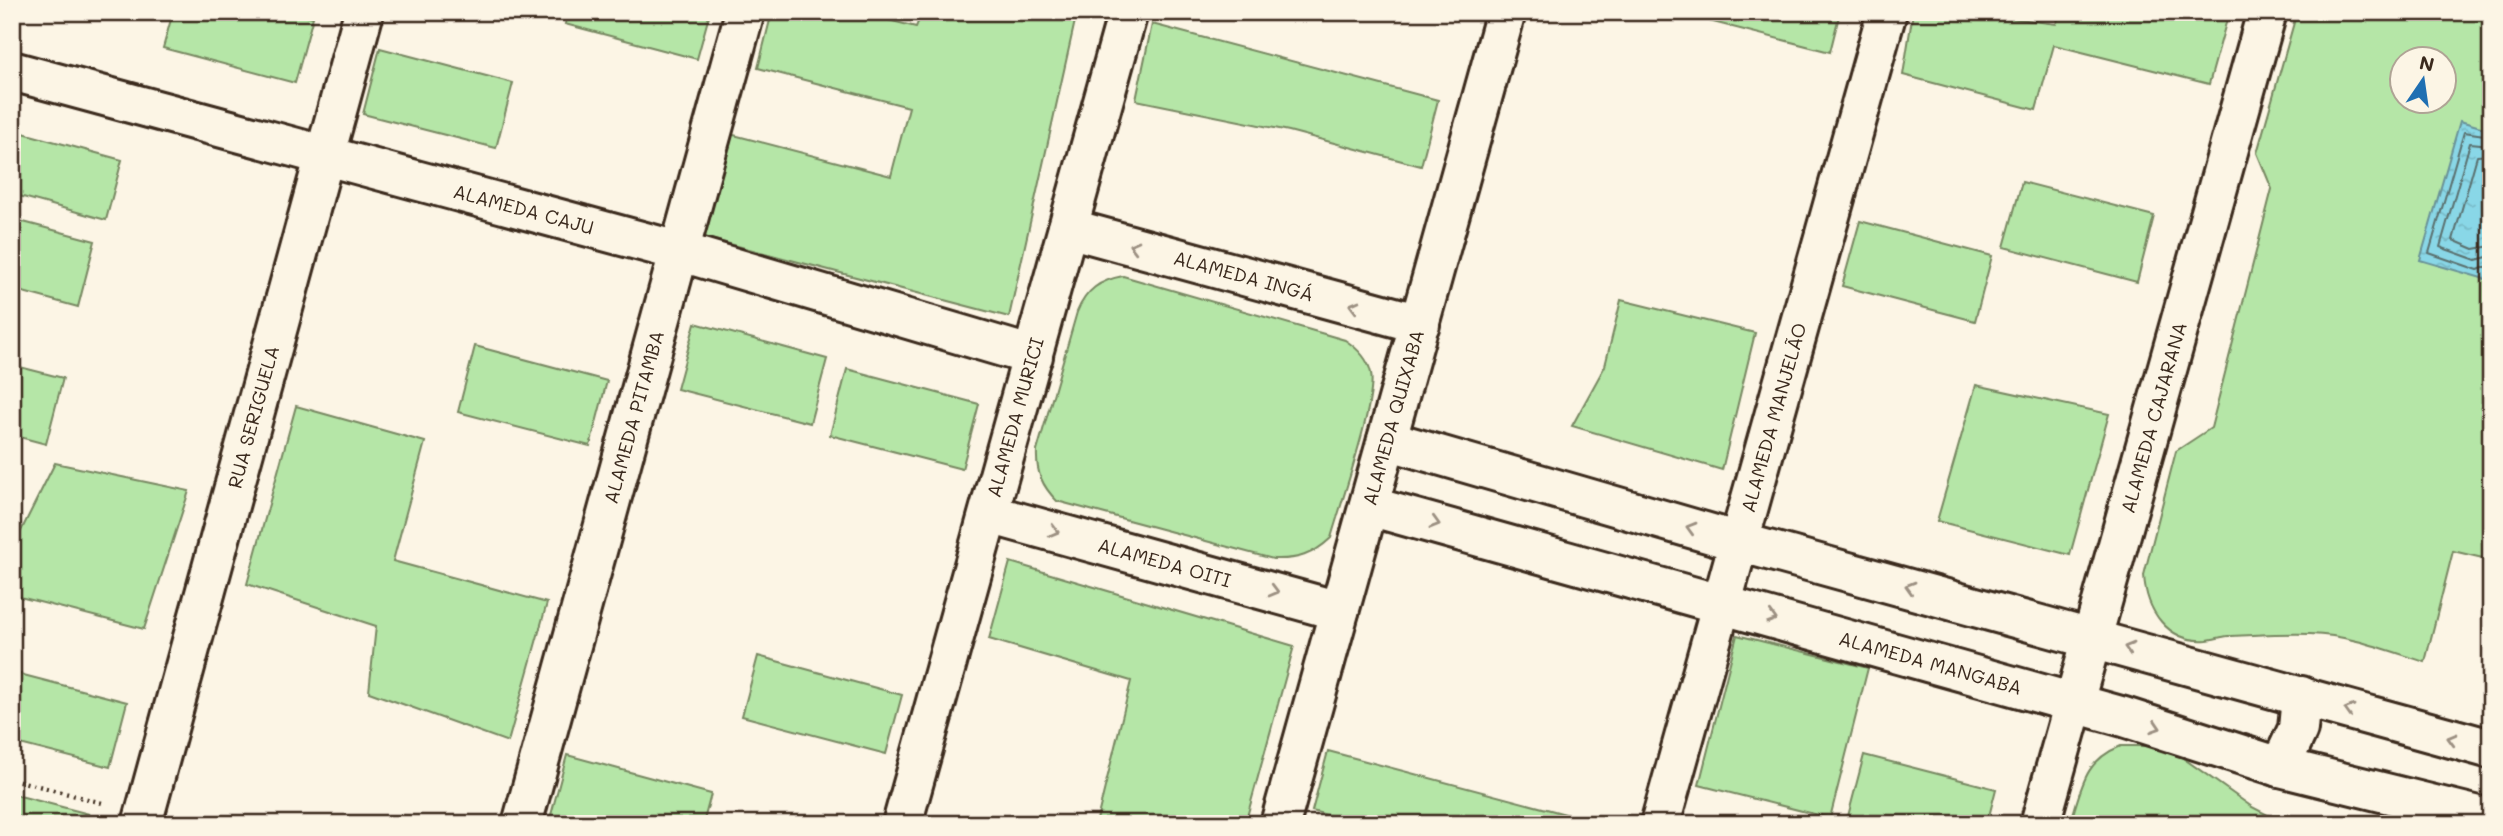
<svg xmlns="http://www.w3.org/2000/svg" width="2503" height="836" viewBox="0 0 2503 836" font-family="Mali,sans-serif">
	<defs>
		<pattern id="water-ripples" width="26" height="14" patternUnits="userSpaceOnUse" patternTransform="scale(1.75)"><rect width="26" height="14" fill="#89d7e7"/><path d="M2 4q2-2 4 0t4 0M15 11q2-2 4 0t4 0" fill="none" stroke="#77b9c6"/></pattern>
	</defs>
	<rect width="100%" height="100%" fill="#fcf5e5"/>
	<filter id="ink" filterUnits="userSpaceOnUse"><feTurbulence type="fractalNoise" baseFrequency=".0143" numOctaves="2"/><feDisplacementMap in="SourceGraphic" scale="14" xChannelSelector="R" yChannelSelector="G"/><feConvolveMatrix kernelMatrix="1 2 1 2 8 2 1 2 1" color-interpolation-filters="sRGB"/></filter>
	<g filter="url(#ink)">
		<!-- green -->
		<path fill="#b5e6a7" stroke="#788862" stroke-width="2" fill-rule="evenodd" d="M173,12H294L313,17L295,83L163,48Z
			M568,12H710L697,59L565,24Z
			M772,12H857L916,27L922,12H1077L1009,317L699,236L726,133L891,176L909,107L758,68Z
			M1674,12H1840L1830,52Z
			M1913,12H1966L2056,24L2061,12H2229L2209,84L2054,45L2036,110L1903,75Z
			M2297,12H2491V560L2453,551L2425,662C2387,650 2349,635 2310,634C2283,633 2255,635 2228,636C2221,637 2214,639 2207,640C2167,643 2146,610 2144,575L2176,451L2211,428L2272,189L2257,153ZM2402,60H2444V102H2402Z
			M1152,24L1438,100L1421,166L1289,131L1136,100Z
			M380,48L513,83L496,148L363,114Z
			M12,130L122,160L106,220L12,194Z
			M2022,182L2154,216L2137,282L2004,247Z
			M12,219L95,241L78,307L12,289Z
			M1860,221L1992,256L1975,321L1842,286Z
			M1123,276L1345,340C1357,348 1368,358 1371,373C1377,400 1340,506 1331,538C1313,555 1297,560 1273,559L1057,501C1042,486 1036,472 1037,451L1077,312C1086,290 1100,280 1123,276Z
			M1621,300L1755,333L1722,470L1572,426L1605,366Z
			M695,323L827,359L810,423L677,389Z
			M475,346L607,381L590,446L458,412Z
			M12,365L63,378L46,444L12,435Z
			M847,369L979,404L962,469L830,435Z
			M1976,385L2109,414L2070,555L1937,521Z
			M296,406L425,442L393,561L547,603L508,742L369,692L376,626L247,584Z
			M55,463L189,491L144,629L12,595V549Z
			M1010,562L1294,646L1245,824H1096L1131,681L989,639Z
			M1737,635L1868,668L1830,818L1699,785Z
			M758,656L902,695L886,754L742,716Z
			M12,672L127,702L110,767L12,742Z
			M2121,746H2152L2180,756L2252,807L2285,824H2070C2082,788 2083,761 2121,746Z
			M1328,751L1603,824H1360L1312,811Z
			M567,755L711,794L703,824H585L551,815Z
			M1864,755L1996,789L1987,824H1863L1847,820Z
			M12,794L89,814L33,824H12Z"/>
		<!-- water -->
		<path fill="url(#water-ripples)" stroke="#6a9297" stroke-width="2" d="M2460,121L2491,130V261L2485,279L2420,260Z"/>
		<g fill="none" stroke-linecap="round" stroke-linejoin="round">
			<!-- shore -->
			<path stroke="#5a6f6e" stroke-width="2" d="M2491,136L2464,132L2429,253L2478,270L2491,265
				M2491,145L2470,143L2440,247L2476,260L2491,256
				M2491,155L2477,156L2453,240L2474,249L2491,246"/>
			<defs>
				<g id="street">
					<path id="s1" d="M12,71L678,251L1033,356"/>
					<path id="s2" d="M1068,228L1420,324"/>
					<path d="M1387,440L1739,542L2491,749"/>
					<path id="s3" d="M1369,506L2124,717L2280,767L2491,819"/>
					<path id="s4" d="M989,514L1339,611"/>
					<path d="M2280,767L2298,729L2301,696"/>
					<path id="s5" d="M142,824L364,12"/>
					<path id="s6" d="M522,824L745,12"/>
					<path id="s7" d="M902,824L1128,12"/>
					<path id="s8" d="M1280,824L1506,12"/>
					<path id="s9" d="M1660,824L1887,12"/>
					<path id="s10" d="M2040,824L2267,12"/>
				</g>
			</defs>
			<!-- street casing -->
			<use href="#street" stroke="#3b2a1e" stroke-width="44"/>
			<!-- path -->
			<path stroke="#3b2a1e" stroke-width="4.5" stroke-dasharray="2 5" stroke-linecap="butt" d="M12,779L106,804"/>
			<!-- street -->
			<use href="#street" stroke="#fcf5e5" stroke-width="38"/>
		</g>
		<!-- one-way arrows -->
		<defs><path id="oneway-chevron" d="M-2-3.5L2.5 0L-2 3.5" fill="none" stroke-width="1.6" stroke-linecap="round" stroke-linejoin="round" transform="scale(1.75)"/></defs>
		<g stroke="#9c9082">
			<use href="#oneway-chevron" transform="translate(1134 246) rotate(-165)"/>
			<use href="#oneway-chevron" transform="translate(1354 306) rotate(-165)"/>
			<use href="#oneway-chevron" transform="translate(1435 523) rotate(16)"/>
			<use href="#oneway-chevron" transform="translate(1691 528) rotate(-164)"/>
			<use href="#oneway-chevron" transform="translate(1054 531) rotate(15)"/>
			<use href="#oneway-chevron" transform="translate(1910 587) rotate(-164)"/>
			<use href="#oneway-chevron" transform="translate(1274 591) rotate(15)"/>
			<use href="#oneway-chevron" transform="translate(1772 618) rotate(16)"/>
			<use href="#oneway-chevron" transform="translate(2129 648) rotate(-164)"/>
			<use href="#oneway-chevron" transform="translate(2349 710) rotate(-164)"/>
			<use href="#oneway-chevron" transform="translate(2156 727) rotate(18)"/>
			<use href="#oneway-chevron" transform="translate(2452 739) rotate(-165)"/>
		</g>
	</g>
	<g text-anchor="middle" stroke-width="5" stroke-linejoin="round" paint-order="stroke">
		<!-- street labels -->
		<g font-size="19" fill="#3b2a1e" stroke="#fcf5e5">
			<text dy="7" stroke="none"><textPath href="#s1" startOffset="530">ALAMEDA CAJU</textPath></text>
			<text dy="7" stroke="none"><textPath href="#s2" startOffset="182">ALAMEDA INGÁ</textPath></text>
			<text dy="7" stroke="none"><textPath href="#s5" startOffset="422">RUA SERIGUELA</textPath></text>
			<text dy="7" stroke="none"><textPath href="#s6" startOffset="422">ALAMEDA PITAMBA</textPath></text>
			<text dy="7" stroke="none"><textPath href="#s7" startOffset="422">ALAMEDA MURICI</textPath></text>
			<text dy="7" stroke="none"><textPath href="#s8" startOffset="422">ALAMEDA QUIXABA</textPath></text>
			<text dy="7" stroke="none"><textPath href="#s9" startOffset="422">ALAMEDA MANJELÃO</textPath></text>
			<text dy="7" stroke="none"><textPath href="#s10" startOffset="422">ALAMEDA CAJARANA</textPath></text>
			<text dy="7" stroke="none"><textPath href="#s4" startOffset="182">ALAMEDA OITI</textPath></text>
			<text dy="7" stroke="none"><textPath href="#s3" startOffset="583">ALAMEDA MANGABA</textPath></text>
		</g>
	</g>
	<!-- margin -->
	<rect width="2503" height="836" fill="none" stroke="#fcf5e5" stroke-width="42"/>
	<rect x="21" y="21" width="2461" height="794" fill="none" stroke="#3b2a1e" stroke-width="2.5" filter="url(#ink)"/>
	<!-- north arrow -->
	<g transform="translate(2423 80) rotate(13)"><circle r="33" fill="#fcf5e5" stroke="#afa495" stroke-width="2"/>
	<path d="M0-5L12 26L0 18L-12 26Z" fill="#1f6fb2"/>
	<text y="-10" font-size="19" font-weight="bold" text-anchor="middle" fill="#3b2a1e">N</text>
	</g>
</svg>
